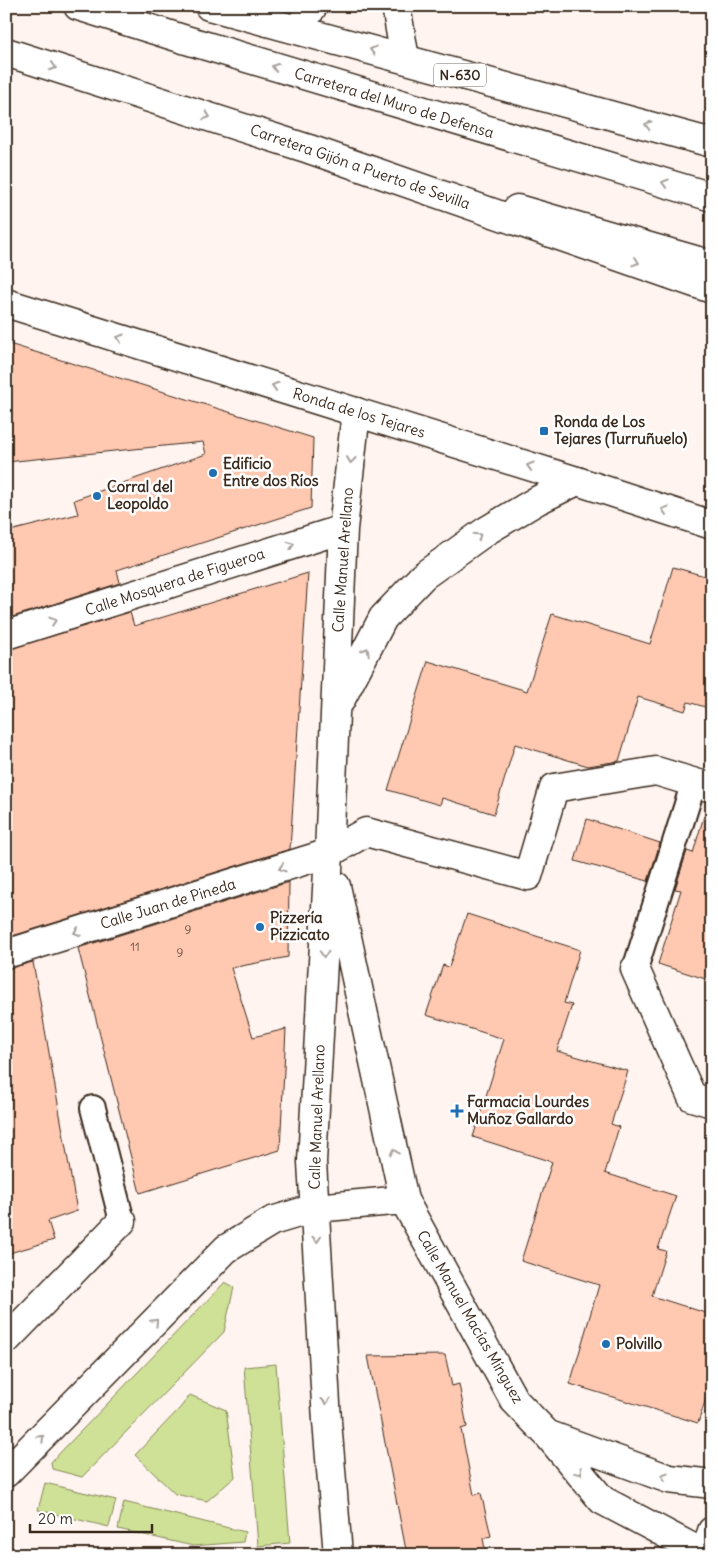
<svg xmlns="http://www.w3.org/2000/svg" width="718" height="1561" viewBox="0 0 718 1561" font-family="Delius,sans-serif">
	<rect width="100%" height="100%" fill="#fff4ef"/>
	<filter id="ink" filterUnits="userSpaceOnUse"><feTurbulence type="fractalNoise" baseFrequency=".02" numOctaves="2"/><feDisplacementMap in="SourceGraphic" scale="10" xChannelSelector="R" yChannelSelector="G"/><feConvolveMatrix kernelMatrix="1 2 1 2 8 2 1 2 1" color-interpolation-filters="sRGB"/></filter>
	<g filter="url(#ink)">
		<!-- green -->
		<path fill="#cee196" stroke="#84865a" d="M225,1282L234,1287L224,1332L82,1477L52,1469L51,1462Z
			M276,1364L290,1543L258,1546L244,1367Z
			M190,1395L226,1410L235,1477L207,1501L175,1494L135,1455L180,1408Z
			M45,1483L116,1500L109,1527L38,1510Z
			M124,1502L245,1532L243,1542L193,1546L118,1529Z"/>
		<!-- building -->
		<path fill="#ffc8b1" stroke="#3b2a1e" d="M6,343L313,438L311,508L117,570L120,583L6,619V532L78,514L74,500L206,454L203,442L6,462Z
			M673,567L712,578V709L688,702L685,711L638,697L619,761L588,766L515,744L494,814L442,798L440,805L388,790L428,661L527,691L552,614L650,644Z
			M308,573L290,849L6,938V650L130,612L134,626Z
			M704,816L712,817V981L658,964L681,890L675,889L687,851L693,853Z
			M587,819L660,843L648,881L575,861Z
			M289,882L288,957L231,968L253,1037L286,1029L280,1150L140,1193L78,948Z
			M467,914L580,950L564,1003L572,1005L557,1051L628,1071L611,1124L619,1127L605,1173L676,1196L658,1249L666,1251L652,1296L712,1315V1380L698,1423L570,1384L599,1285L521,1261L552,1162L473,1137L504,1039L426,1015L443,965L449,967Z
			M33,962L77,1211L48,1221L54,1240L6,1254V969Z
			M445,1355L452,1386L459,1384L467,1427L461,1429L474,1495L481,1493L491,1536L483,1538L486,1555H407L368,1356Z"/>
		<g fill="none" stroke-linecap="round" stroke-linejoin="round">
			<defs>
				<path id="lane" d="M635,969L694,782
					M93,1108L122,1221"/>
				<path id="street" d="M396,6L405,59
					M298,29L313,6
					M6,635L343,529
					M340,701L383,618L423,576L486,531L538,500L577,481
					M336,886L404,1200L514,1400L548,1435L602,1500L706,1555
					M6,954L329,853L366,832L528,876L554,788L656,771L712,788
					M635,969L692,1097L712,1103
					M6,1340L122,1221
					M549,1435L669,1479L712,1484
					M6,1473L226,1249L272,1221L315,1208L404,1200
					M705,1554L712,1531
					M338,1555L327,1421L312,1162L329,853L343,529L356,412"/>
				<path id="secondary" d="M6,303L577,481L712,525"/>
				<path id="primary" d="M78,6L183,39L712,197
					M517,209L712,265"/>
				<path id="highway" d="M209,6L712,143
					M6,52L309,149L712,289"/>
			</defs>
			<!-- lane casing -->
			<use href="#lane" stroke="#3b2a1e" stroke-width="28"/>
			<!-- street casing -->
			<use href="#street" stroke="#3b2a1e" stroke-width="31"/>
			<!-- secondary casing -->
			<use href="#secondary" stroke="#3b2a1e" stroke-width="31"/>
			<!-- primary casing -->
			<use href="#primary" stroke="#3b2a1e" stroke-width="31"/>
			<!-- highway casing -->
			<use href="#highway" stroke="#3b2a1e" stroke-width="31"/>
			<!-- lane -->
			<use href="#lane" stroke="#fff" stroke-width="24"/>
			<!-- street -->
			<use href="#street" stroke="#fff" stroke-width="28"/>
			<!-- secondary -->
			<use href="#secondary" stroke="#fff" stroke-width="28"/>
			<!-- primary -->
			<use href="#primary" stroke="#fff" stroke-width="28"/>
			<!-- highway -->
			<use href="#highway" stroke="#fff" stroke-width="28"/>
		</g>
		<!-- one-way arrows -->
		<defs><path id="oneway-chevron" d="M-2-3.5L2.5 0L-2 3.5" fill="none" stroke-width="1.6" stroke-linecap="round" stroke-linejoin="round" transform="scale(1.25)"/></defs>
		<g stroke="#a79f9a">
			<use href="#oneway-chevron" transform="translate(373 50) rotate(-164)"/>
			<use href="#oneway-chevron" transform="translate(53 67) rotate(18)"/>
			<use href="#oneway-chevron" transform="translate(275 67) rotate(-163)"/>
			<use href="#oneway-chevron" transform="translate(207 116) rotate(18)"/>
			<use href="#oneway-chevron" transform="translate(648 125) rotate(-165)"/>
			<use href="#oneway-chevron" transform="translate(665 183) rotate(-163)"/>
			<use href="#oneway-chevron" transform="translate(636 262) rotate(19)"/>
			<use href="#oneway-chevron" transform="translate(120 338) rotate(-163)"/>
			<use href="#oneway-chevron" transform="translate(275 386) rotate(-163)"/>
			<use href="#oneway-chevron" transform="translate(351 460) rotate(96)"/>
			<use href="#oneway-chevron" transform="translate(530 466) rotate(-163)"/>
			<use href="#oneway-chevron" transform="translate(665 510) rotate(-162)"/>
			<use href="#oneway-chevron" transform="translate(478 536) rotate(-36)"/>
			<use href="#oneway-chevron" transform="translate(291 545) rotate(-18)"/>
			<use href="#oneway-chevron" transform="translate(53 621) rotate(-18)"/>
			<use href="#oneway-chevron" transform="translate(366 651) rotate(-62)"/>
			<use href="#oneway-chevron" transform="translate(282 868) rotate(163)"/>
			<use href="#oneway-chevron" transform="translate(77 932) rotate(163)"/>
			<use href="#oneway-chevron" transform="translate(324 954) rotate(93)"/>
			<use href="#oneway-chevron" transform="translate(394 1152) rotate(-102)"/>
			<use href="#oneway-chevron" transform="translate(317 1239) rotate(87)"/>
			<use href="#oneway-chevron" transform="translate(155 1322) rotate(-46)"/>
			<use href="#oneway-chevron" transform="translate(326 1401) rotate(87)"/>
			<use href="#oneway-chevron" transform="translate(41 1438) rotate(-45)"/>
			<use href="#oneway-chevron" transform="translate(579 1472) rotate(50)"/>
			<use href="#oneway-chevron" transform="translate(664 1476) rotate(-162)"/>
		</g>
	</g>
	<!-- markers -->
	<g fill="#1f6fb2" stroke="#fff" stroke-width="2">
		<rect x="539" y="426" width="10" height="10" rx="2.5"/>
		<circle cx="213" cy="473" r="5"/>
		<circle cx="97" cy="496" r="5"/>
		<circle cx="260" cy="927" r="5"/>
		<path d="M454.5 1103.5h5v5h5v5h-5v5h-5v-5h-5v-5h5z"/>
		<circle cx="606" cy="1344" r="5"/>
	</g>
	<g text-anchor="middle" stroke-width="5" stroke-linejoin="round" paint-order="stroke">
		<!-- number labels -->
		<g font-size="12" fill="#6c5243">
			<text x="188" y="934">9</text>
			<text x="135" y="951">11</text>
			<text x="180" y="957">9</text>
		</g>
		<!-- shield labels -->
		<rect fill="#fff" stroke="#766a62" stroke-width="1" x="434" y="63.5" width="52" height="23" rx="4"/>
		<g font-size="14" font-weight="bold" fill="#3b2a1e">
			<text x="460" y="80">N-630</text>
		</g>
		<!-- street labels -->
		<g font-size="15" fill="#3b2a1e" stroke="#fff">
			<text transform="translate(394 103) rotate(17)" y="5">Carretera del Muro de Defensa</text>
			<text transform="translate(360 167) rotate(19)" y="5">Carretera Gijón a Puerto de Sevilla</text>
			<text transform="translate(359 413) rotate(17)" y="5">Ronda de los Tejares</text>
			<text transform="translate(343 560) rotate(-86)" y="5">Calle Manuel Arellano</text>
			<text transform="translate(175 582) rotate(-18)" y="5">Calle Mosquera de Figueroa</text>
			<text transform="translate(168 904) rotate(-17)" y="5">Calle Juan de Pineda</text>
			<text transform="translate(317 1117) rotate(-88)" y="5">Calle Manuel Arellano</text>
			<text transform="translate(470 1317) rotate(60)" y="5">Calle Manuel Macías Mínguez</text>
		</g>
		<!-- poi labels -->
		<g font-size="15" font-weight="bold" fill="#3b2a1e" stroke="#fff" text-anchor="start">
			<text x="554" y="427">Ronda de Los<tspan x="554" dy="17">Tejares (Turruñuelo)</tspan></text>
			<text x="223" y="469">Edificio<tspan x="223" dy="17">Entre dos Ríos</tspan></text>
			<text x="107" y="492">Corral del<tspan x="107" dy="17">Leopoldo</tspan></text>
			<text x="270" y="923">Pizzería<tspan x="270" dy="17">Pizzicato</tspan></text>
			<text x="467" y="1107">Farmacia Lourdes<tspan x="467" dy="17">Muñoz Gallardo</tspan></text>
			<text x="616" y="1349">Polvillo</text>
		</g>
	</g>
	<!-- margin -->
	<rect width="718" height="1561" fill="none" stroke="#fff" stroke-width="25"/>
	<rect x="12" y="12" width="693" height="1536" fill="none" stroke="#3b2a1e" stroke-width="2" filter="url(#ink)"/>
	<!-- scale -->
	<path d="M30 1524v8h122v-8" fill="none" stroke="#3b2a1e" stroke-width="2.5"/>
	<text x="38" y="1524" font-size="15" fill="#3b2a1e" stroke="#ffffff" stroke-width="4" paint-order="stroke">20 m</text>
</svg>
